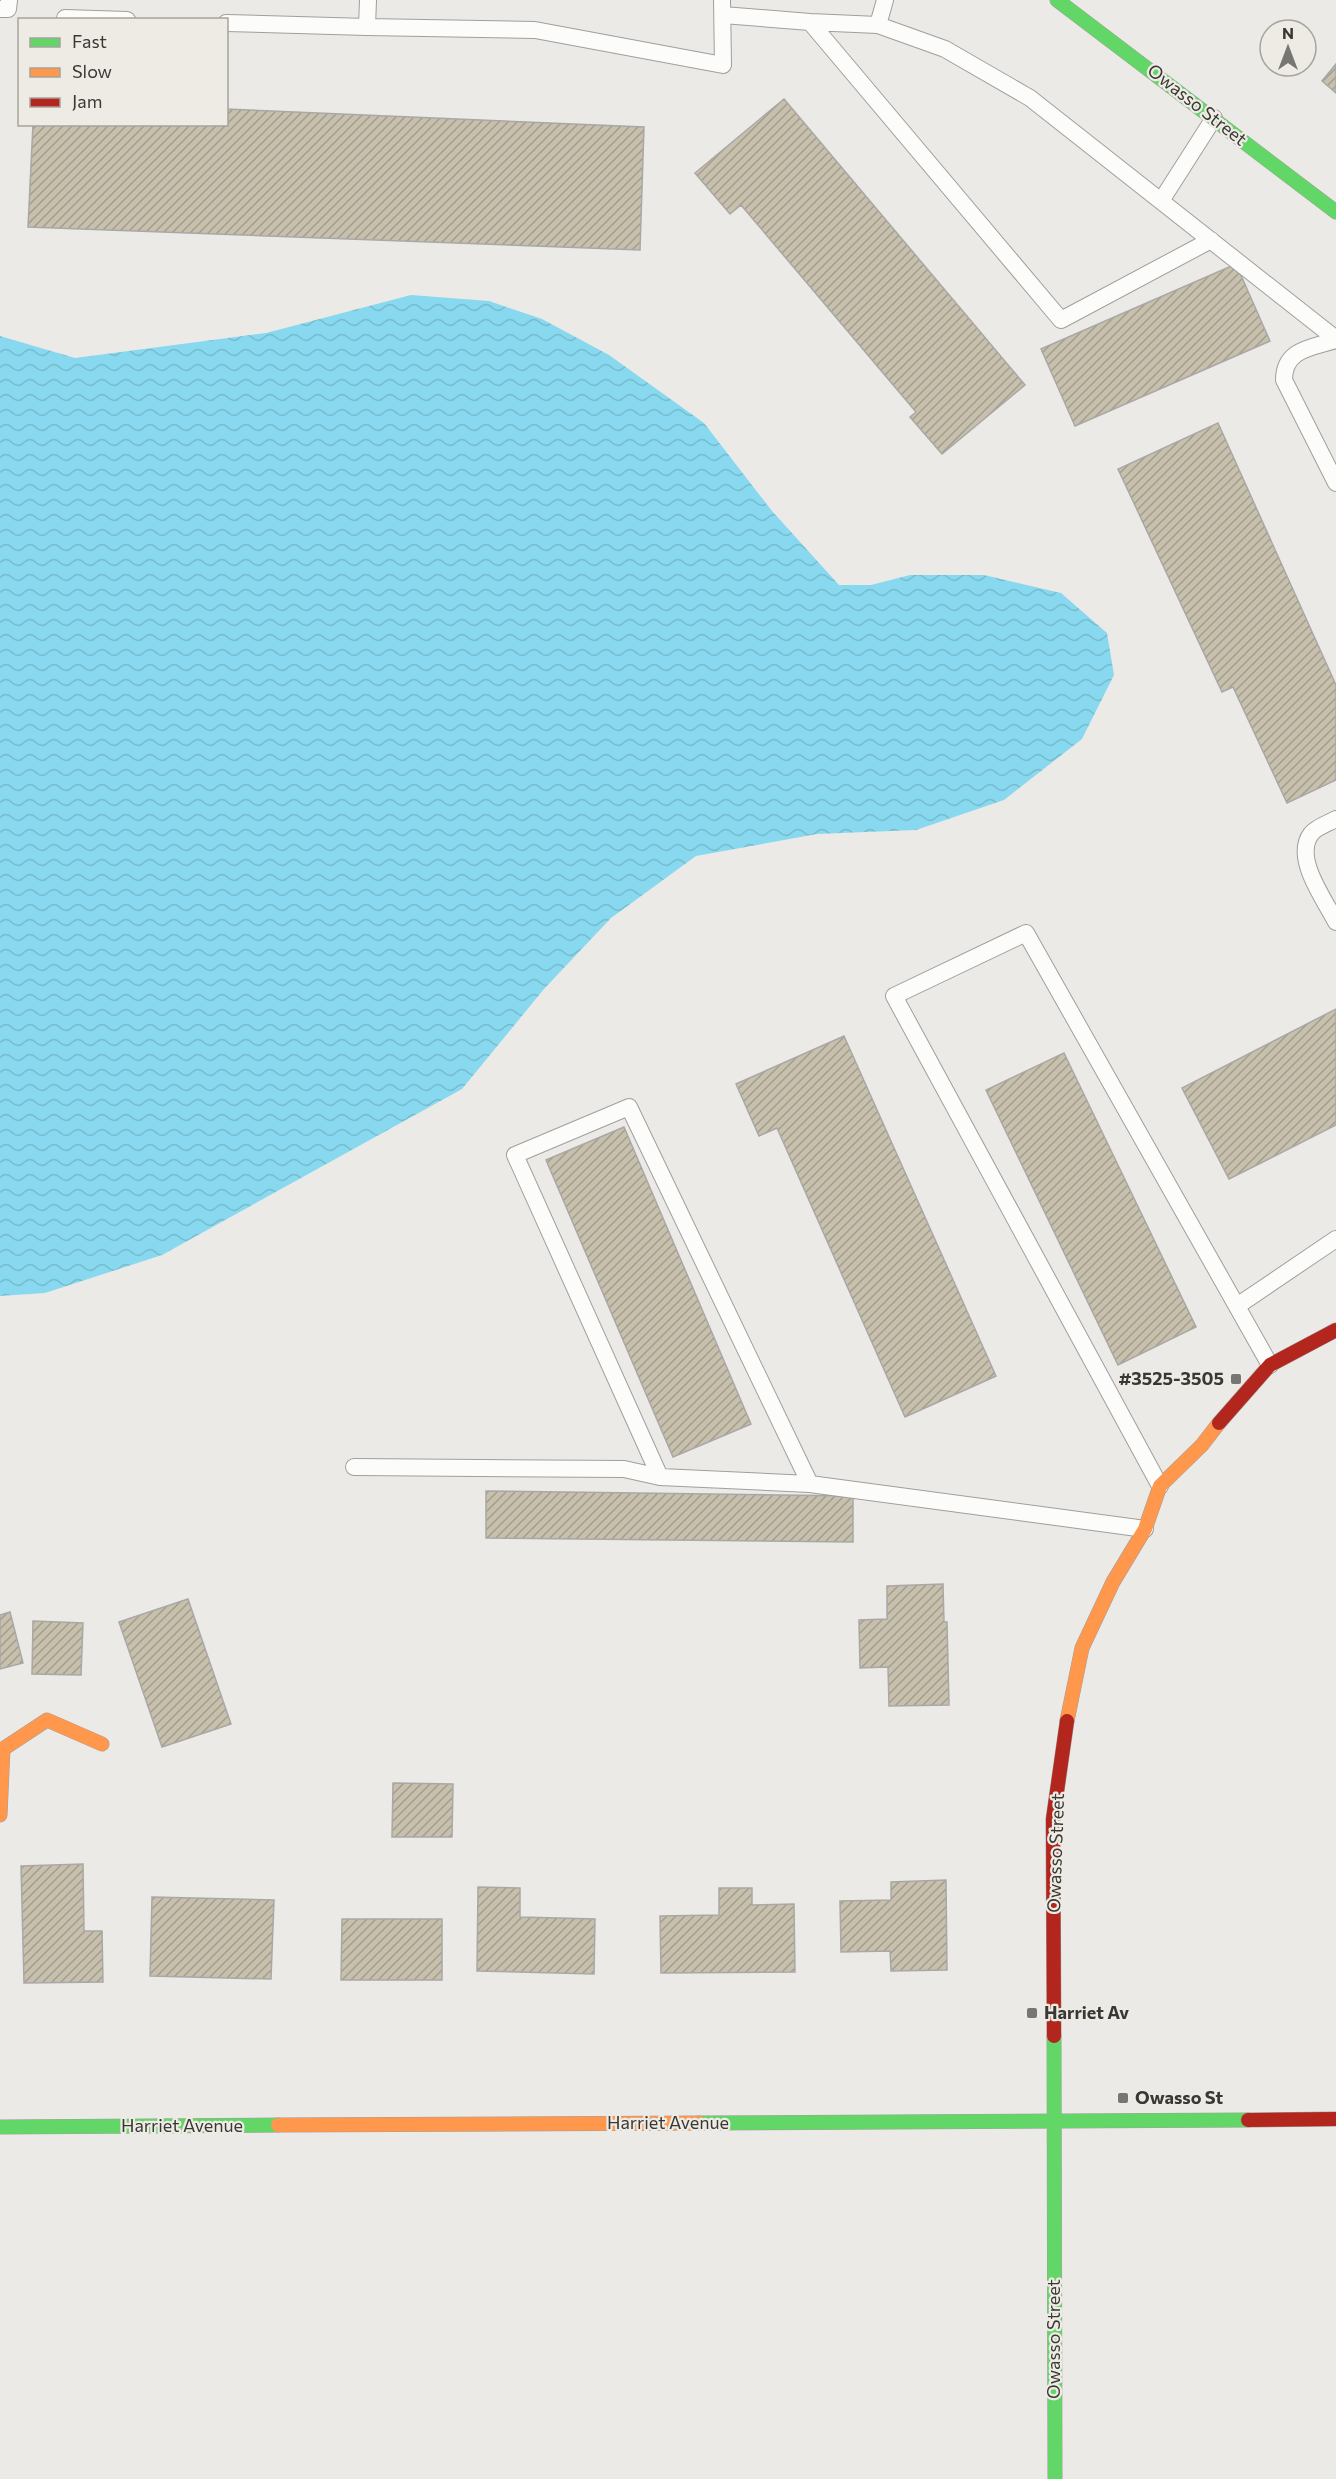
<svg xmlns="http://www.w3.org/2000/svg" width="1336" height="2479" viewBox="0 0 1336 2479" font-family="Commissioner,sans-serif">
	<defs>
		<pattern id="water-waves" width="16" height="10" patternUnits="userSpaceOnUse" patternTransform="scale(1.5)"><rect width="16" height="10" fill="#88d9ef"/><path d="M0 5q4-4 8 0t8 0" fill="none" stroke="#76bbce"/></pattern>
		<pattern id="building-hatch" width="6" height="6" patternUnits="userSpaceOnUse" patternTransform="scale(1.5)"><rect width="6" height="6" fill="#c7c0ad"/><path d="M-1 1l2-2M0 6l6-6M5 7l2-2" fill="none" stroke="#a39d8e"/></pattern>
	</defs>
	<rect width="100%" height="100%" fill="#eceae7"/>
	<!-- water -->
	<path fill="url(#water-waves)" d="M411,295L489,301L542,319L609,355L704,423L772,511L839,585H871L910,575H984L1061,593L1107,633L1114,675L1082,739L1004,800L916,830L817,834L696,856L611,918L544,989L462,1089L162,1255L45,1293L0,1296V336L75,358L266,333Z"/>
	<!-- building -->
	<path fill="url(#building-hatch)" stroke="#a9a8a6" stroke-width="1.5" d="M1336,64V93L1322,81Z
		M784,99L1025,385L942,454L910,417L916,412L741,205L730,214L695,173Z
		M226,109L644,127L640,250L28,227L33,124H226Z
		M1236,264L1270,341L1075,426L1041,349Z
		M1218,423L1336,685V780L1287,803L1233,687L1222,692L1118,469Z
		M1336,1009V1125L1229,1179L1182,1088Z
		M844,1036L996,1376L905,1417L777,1128L759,1136L736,1084Z
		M1064,1053L1196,1327L1118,1365L986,1090Z
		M624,1127L751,1424L673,1457L546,1160Z
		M486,1491L853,1496V1542L486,1538Z
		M943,1584L944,1622H947L949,1705L889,1706L888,1667L860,1668L859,1620L887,1619V1586Z
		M188,1599L231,1724L162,1747L119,1622Z
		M10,1612L23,1663L0,1669V1615Z
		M33,1621L83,1623L81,1675L32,1674Z
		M393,1783L453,1784L452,1837H392Z
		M83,1864L84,1931H102L103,1982L24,1983L21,1866Z
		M946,1880L947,1970L891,1971L890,1951L841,1952L840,1901L891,1900V1882Z
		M478,1887L520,1888V1917L595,1919L594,1974L477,1971Z
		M719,1888H752V1905L794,1904L795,1972L661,1973L660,1916L719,1915Z
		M152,1897L274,1900L271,1979L150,1976Z
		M342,1919H442V1980H341Z"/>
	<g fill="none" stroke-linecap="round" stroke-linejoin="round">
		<defs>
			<path id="lane" d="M0,9H8L9,0
				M723,15L810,22
				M65,18L127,20
				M226,23L367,27L368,0
				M878,25L885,0
				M367,27L535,30L723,65L722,0
				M1161,201L1214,118
				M1211,240L1061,320L810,22L878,25L945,49L1030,98L1336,339
				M1336,340C1311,348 1284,349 1284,380L1336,483
				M1336,819C1329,823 1316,827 1311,834C1293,858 1325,900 1336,922
				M1237,1306L1336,1239
				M354,1467L624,1469L660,1477L810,1484L1145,1529
				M660,1477L515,1155L629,1107L810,1484
				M1160,1486L894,996L1026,933L1270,1365"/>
			<path id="fast" d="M1057,0L1336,212
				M1054,2036L1055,2479
				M699,2123L1248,2120
				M0,2127L278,2125"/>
			<path id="slow" d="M1067,1721L1082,1648L1113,1582L1145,1529L1160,1486L1202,1445L1219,1423
				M0,1815L3,1749L47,1720L102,1744
				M278,2125L699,2123"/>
			<path id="jam" d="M1219,1423L1270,1365L1336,1330
				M1054,2036L1053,1819L1067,1721
				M1248,2120L1336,2119"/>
		</defs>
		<!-- lane casing -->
		<use href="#lane" stroke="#a09f9c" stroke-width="18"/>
		<!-- fast casing -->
		<use href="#fast" stroke="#a09f9c" stroke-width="15"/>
		<!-- slow casing -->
		<use href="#slow" stroke="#a09f9c" stroke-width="15"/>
		<!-- jam casing -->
		<use href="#jam" stroke="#a09f9c" stroke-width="15"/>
		<!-- lane -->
		<use href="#lane" stroke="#fcfcfb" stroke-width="16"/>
		<!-- fast -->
		<use href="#fast" stroke="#63d668" stroke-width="14"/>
		<!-- slow -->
		<use href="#slow" stroke="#ff974d" stroke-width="14"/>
		<!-- jam -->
		<use href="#jam" stroke="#b3261e" stroke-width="14"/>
	</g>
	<!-- markers -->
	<g fill="#787673" stroke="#eeebe5" stroke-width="2">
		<rect x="1230" y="1373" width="12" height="12" rx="3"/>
		<rect x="1026" y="2007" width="12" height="12" rx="3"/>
		<rect x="1117" y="2092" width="12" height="12" rx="3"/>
	</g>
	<g text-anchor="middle" stroke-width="4.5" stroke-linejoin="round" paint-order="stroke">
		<!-- street labels -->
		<g font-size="18" fill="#393835" stroke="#eeebe5">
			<text transform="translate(1197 105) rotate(38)" y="6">Owasso Street</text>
			<text transform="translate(1056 1853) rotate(-88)" y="6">Owasso Street</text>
			<text x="668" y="2129">Harriet Avenue</text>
			<text x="182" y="2132">Harriet Avenue</text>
			<text transform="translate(1054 2339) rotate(-90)" y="6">Owasso Street</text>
		</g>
		<!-- poi labels -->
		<g font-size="18" font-weight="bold" fill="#393835" stroke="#eeebe5" text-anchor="start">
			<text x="1224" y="1385" text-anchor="end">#3525-3505</text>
			<text x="1044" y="2019">Harriet Av</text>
			<text x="1135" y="2104">Owasso St</text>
		</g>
	</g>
	<!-- legend -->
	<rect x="18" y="18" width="210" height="108" fill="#eeebe5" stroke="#a6a39f" stroke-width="1.5"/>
	<rect x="30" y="38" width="30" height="9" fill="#63d668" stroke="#a6a39f" stroke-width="1.5"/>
	<text x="72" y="48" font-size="18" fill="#393835">Fast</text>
	<rect x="30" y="68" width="30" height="9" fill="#ff974d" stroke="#a6a39f" stroke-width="1.5"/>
	<text x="72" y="78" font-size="18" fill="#393835">Slow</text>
	<rect x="30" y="98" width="30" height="9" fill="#b3261e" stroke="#a6a39f" stroke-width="1.5"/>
	<text x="72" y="108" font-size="18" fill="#393835">Jam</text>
	<!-- north arrow -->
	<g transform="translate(1288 48)"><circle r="28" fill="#eeebe5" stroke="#a6a39f" stroke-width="1.5"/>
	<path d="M0-4.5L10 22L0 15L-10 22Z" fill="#787673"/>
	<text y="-9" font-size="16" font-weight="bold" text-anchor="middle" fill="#393835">N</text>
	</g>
</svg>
